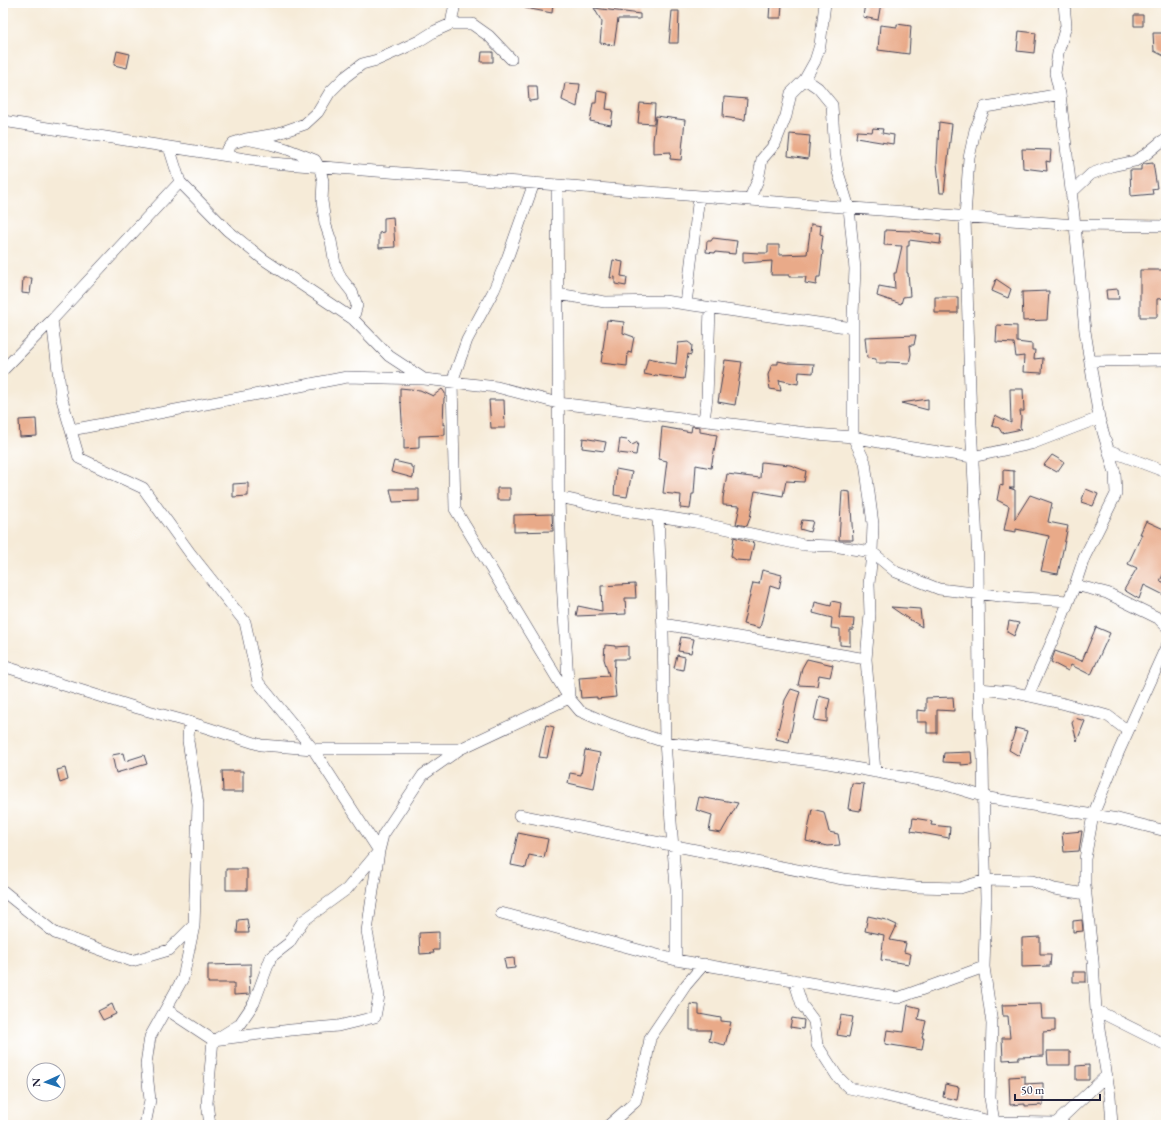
<svg xmlns="http://www.w3.org/2000/svg" width="1169" height="1128" viewBox="0 0 1169 1128" font-family="'EB Garamond',serif">
	<rect width="100%" height="100%" fill="#fff"/>
	<filter id="ink" filterUnits="userSpaceOnUse"><feTurbulence type="fractalNoise" baseFrequency=".025" numOctaves="2"/><feDisplacementMap in="SourceGraphic" scale="8" xChannelSelector="R" yChannelSelector="G"/><feConvolveMatrix kernelMatrix="1 2 1 2 8 2 1 2 1" color-interpolation-filters="sRGB"/></filter>
	<filter id="wash" filterUnits="userSpaceOnUse"><feTurbulence type="fractalNoise" baseFrequency=".012" numOctaves="4" result="noise"/><feDisplacementMap in="SourceGraphic" scale="16" xChannelSelector="R" yChannelSelector="G"/><feGaussianBlur stdDeviation="0.9" result="paint"/><feColorMatrix in="noise" values="0 0 0 0 0 0 0 0 0 0 0 0 0 0 0 0 0 1.4 0 .05"/><feComposite in="paint" operator="in"/></filter>
	<g filter="url(#wash)">
		<rect width="100%" height="100%" fill="#f6ebd8"/>
		<g id="blocks">
			<!-- building -->
			<path fill="#e9aa89" d="M525,3H553L552,13L525,8Z
				M865,3H881L878,20L863,17Z
				M770,4H782L781,18H769Z
				M594,8L640,14V19H618L614,45L600,43L602,22Z
				M672,11H679L678,43H669Z
				M1134,15H1143V26H1134Z
				M897,24L911,26L909,54L878,50L880,25L897,27Z
				M1019,31L1036,33L1034,53L1017,51Z
				M1153,33H1166V57L1154,51Z
				M117,51L130,54L127,68L114,65Z
				M482,52H493V62H481Z
				M565,83L580,84L577,107L562,100Z
				M528,86H537L538,100L529,101Z
				M597,91L608,93L606,109L613,110L611,125L590,121L593,103H596Z
				M724,97L747,99L745,120L723,117Z
				M640,103L655,104L654,124L638,123Z
				M656,116L685,120L681,160L670,159L671,152L653,153V141Z
				M939,122L952,124L944,193H940L937,163Z
				M873,128L883,129L882,133L894,135L893,144L856,138L857,131L872,132Z
				M790,134L810,136L808,159L788,156Z
				M1022,149L1051,150L1050,162L1046,161L1047,171L1023,168Z
				M1153,163L1157,188L1152,189L1153,194L1131,196L1130,170H1141V166L1144,164Z
				M393,217L395,247L379,248V233L384,232V218Z
				M811,224L821,226L820,234L823,235L821,250L823,251L820,277H817L816,285L805,283L806,277H789V275H771L772,261L743,263V252L759,253H768V245H779V255L807,254Z
				M885,230L912,231L941,235L940,244L909,240V246H907V273H908L910,296L903,297L901,304L877,296L879,286L895,289L894,273H896L902,246L884,245Z
				M713,238L737,241L735,254L715,252V253L706,252L707,241H711Z
				M613,260L623,262L621,276L627,277L626,286L615,284V277L610,278Z
				M1140,270H1166V298L1157,299V317H1140Z
				M23,278H32L30,294L22,293Z
				M996,279L1011,289L1008,298L992,291Z
				M1118,289L1119,299H1107L1106,290Z
				M1049,291L1047,320L1023,321L1022,292Z
				M935,297H958V313H935Z
				M607,320L624,322L623,333L634,337L631,353L628,352L627,366L601,363Z
				M997,325L1017,326V342L1032,344V350H1035L1034,359L1043,358L1042,373L1023,372L1024,356L1016,357L1014,343L996,342Z
				M916,335L914,345H910L911,354L909,363L886,362V363H876V359L867,358L865,337Z
				M688,342L692,345L691,355L688,354L684,379L655,375L654,376L644,374L648,358L658,360V361L676,364L678,343Z
				M725,360L742,362L735,405L718,402Z
				M778,361L788,363L814,364L813,373L799,372L798,384L779,380L781,391L770,389L768,375L772,364H778Z
				M400,388L420,390L433,396L442,389L445,393V397L444,398L443,425L445,424V435L419,436V448L404,449V437H403L401,403L400,402Z
				M1010,389H1023L1024,411H1020L1021,417L1020,428L1022,429L1002,433L999,428L992,426L995,415L1011,423Z
				M928,399V410L901,403Z
				M489,400H504L505,428H491Z
				M36,419L37,436L20,437L19,420Z
				M692,426L700,427V432L717,435L711,468L696,465L694,494H692L690,509L680,508L681,495L663,493L667,461L659,459L662,427L691,432Z
				M583,438L606,442L604,451L582,448Z
				M620,439L627,440L632,445L638,442L636,455L618,453Z
				M1052,455L1064,462L1057,472L1044,465Z
				M394,461L411,465V467L414,468L413,478L391,472Z
				M761,462L790,465L806,471L804,482L786,481L783,496L755,491L750,518L747,526L736,524L740,506L723,505V498L727,474L760,478Z
				M616,469L632,472L627,497L614,495Z
				M1003,470L1014,471V488H1009L1015,490V519L1030,495L1052,503L1048,522L1068,526L1058,574L1041,571L1049,536L1016,529V532L1004,530L1009,506L997,500L1000,485L1003,486Z
				M248,483V496L233,497V484Z
				M497,488H510V500H497Z
				M390,489H419V501L393,502Z
				M1086,489L1098,494L1093,506L1081,502Z
				M842,491L850,492L853,540H839Z
				M552,514L553,531L514,532V515Z
				M802,520L813,521L810,532L800,529Z
				M1146,521L1166,530V569L1160,581L1166,583V596L1144,585L1139,599L1124,590L1137,568L1128,564L1142,534H1140Z
				M734,537L754,543L750,561L736,560L731,556Z
				M762,570L782,575L779,589L770,586L760,628L743,624L753,583L759,584Z
				M635,584L636,598H625L626,614L576,616L578,606L602,611L601,586Z
				M832,601L841,603L839,618L854,619L853,630H850V646L840,645V629L831,628L832,618L813,613L815,602L831,606Z
				M891,607L920,609L922,627L907,618Z
				M1009,621L1019,623L1014,636L1007,632Z
				M1096,627L1110,633L1091,675L1071,665L1068,671L1051,662L1055,651L1082,661Z
				M681,637L694,639L691,653L678,651Z
				M605,645L615,646V647L628,646V659H615L614,679L616,697L597,699V697L581,698L579,678L609,676L604,659Z
				M677,655L685,657L683,670L674,668Z
				M807,659L833,665L830,677L819,675L817,686L798,685L802,668Z
				M791,689L800,692L798,698L789,742L776,739L785,700Z
				M819,696L830,699L827,712V722L814,720Z
				M953,697L954,711L937,710V733H927V722H917V710L926,711V698Z
				M1075,718L1085,721L1077,741L1072,723Z
				M546,725L554,727L547,758L539,757Z
				M1016,728L1027,731L1019,756L1009,750Z
				M585,750L600,753L594,789L568,783L570,773L581,775Z
				M971,752L972,764L961,765V763L943,762L944,753Z
				M123,753L125,761L144,755L147,764L116,773L112,755Z
				M65,768L68,780L60,783L57,770Z
				M222,771H243V792H223Z
				M852,783L864,784L860,811L848,809Z
				M699,797L716,800V799L738,803L721,833L709,831L712,815L696,810Z
				M812,809L824,812L829,832L838,834L840,845L827,846L806,841Z
				M913,818L932,821L931,825L950,827L949,838L911,831Z
				M1082,831L1079,851L1064,852L1062,833Z
				M518,833L548,839L544,858L529,855L526,868L511,865Z
				M226,869H247V890H226Z
				M868,916L886,920L897,925L890,940L906,943L904,952L911,954L909,964L881,960L884,935L865,931Z
				M247,919L249,933H237L238,920Z
				M1082,920L1083,931L1073,932V921Z
				M439,932V950H433L434,953L420,954L419,933Z
				M1040,937V954H1051L1050,966L1022,967V938Z
				M514,958L515,968L506,969L504,959Z
				M251,964V976H249L250,994L234,995V983H208V965Z
				M1073,972H1086V982H1073Z
				M112,1004L116,1014L103,1020L98,1011Z
				M690,1004L699,1005V1014L721,1018V1021L731,1022L725,1045L709,1041L711,1030H690Z
				M1041,1004L1042,1019H1055V1031L1043,1032V1056L1019,1057V1059L1003,1060L1002,1038H1010L1008,1016H1003L1002,1005Z
				M908,1005L920,1008L918,1019L926,1021L922,1038H924L922,1050L885,1044L887,1030L904,1032Z
				M841,1015L853,1017L849,1037L837,1035Z
				M792,1018L804,1020L803,1029L790,1027Z
				M1047,1051H1070V1065H1048Z
				M1089,1065V1080H1076V1066Z
				M1025,1076V1084L1043,1083V1105L1025,1106V1104L1010,1105L1009,1077Z
				M945,1084L959,1087L957,1100L943,1097Z"/>
		</g>
	</g>
	<g filter="url(#ink)">
		<use href="#blocks" fill-opacity="0" stroke="#424053" stroke-width="1"/>
		<g fill="none" stroke-linecap="round" stroke-linejoin="round">
			<defs>
				<path id="street" d="M451,24L455,3
					M805,79L818,88L832,105L835,155L838,172L849,208L855,269L853,315V437L865,462L873,524L872,552L869,584L870,614L866,659L875,772
					M3,121L272,163L1075,225L1166,226
					M246,139L276,134L305,124L318,112L330,92L345,77L362,64L377,60L402,49L419,41L435,31L451,24H472L489,36L511,59
					M169,147L180,182L227,230L263,259L353,319L389,356L424,379L497,387L558,403L815,434L853,437L900,446L972,457L1031,444L1099,418
					M223,155L233,143L246,139L270,144L287,149L315,160L320,169L323,181L322,201L325,223L331,241L335,264L341,278L352,292L357,305L353,319
					M557,185L559,497L561,564L569,698L580,711L610,724L665,742L828,763L946,785L989,798L1118,819L1166,831
					M1071,193L1091,174L1112,166L1135,161L1145,155L1162,141L1166,140
					M749,200L758,180L762,159L775,144L786,116L791,93L805,79L815,61L820,45L825,3
					M558,294L605,302L664,301L853,328
					M686,304L699,196
					M52,320L61,396L79,458L143,488L190,553L245,622L258,682L313,749L379,851L367,931L379,996L375,1017L338,1026L291,1030L213,1040L166,1009
					M1090,361L1166,360
					M3,370L52,320L180,182
					M704,420L707,398L710,308
					M71,430L347,377L423,379
					M1108,450L1166,472
					M559,497L613,509L695,522L804,545L833,546L872,552L896,572L939,589L1009,597L1068,601
					M658,516L663,632L665,742L676,888V960
					M1075,585L1107,593L1158,618L1166,626
					M663,624L866,659
					M3,666L134,707L189,722L261,745L313,749H460L569,698L455,509L452,382L467,340L494,290L507,259L534,183
					M979,689L1012,692L1065,704L1108,716L1128,731
					M1028,696L1057,630L1075,585L1084,558L1116,494L1115,473L1099,418L1085,331L1075,225L1060,94L1055,73L1058,53L1066,26L1064,3
					M519,815L843,879L916,887L960,888L986,880L1032,881L1054,889L1086,894
					M3,891L55,933L132,961L169,950L193,926
					M501,913L676,960L898,998L984,967
					M794,980L802,1005L814,1021L817,1045L837,1076L849,1088L882,1095L994,1122L1056,1123L1065,1125
					M1096,1010L1166,1045
					M218,1038L239,1025L254,1003L271,957L289,943L303,921L347,889L379,851L383,835L423,775L460,749
					M994,1122L990,1098L992,1024L984,967L986,899L984,826L983,759L979,689L978,562L971,424L965,217L969,158L975,130L985,107L1023,101L1060,94
					M145,1125L150,1100L146,1064L150,1037L183,978L194,926L198,804L188,741L189,722
					M210,1125L207,1103L213,1040
					M609,1125L635,1102L646,1063L650,1038L686,985L704,964
					M1054,1125L1107,1075
					M1112,1125L1110,1096L1096,1010L1093,961L1085,886V859L1093,815L1119,751L1166,647"/>
			</defs>
			<!-- street casing -->
			<use href="#street" stroke="#424053" stroke-width="12"/>
			<!-- street -->
			<use href="#street" stroke="#fff" stroke-width="11"/>
		</g>
	</g>
	<!-- margin -->
	<rect width="1169" height="1128" fill="none" stroke="#fff" stroke-width="16"/>
	<!-- north arrow -->
	<g transform="translate(46 1082) rotate(267)"><circle r="19" fill="#ffffff" stroke="#a7a7b1"/>
	<path d="M0-3L7 15L0 10L-7 15Z" fill="#1f6fb2"/>
	<text y="-6" font-size="11" font-weight="bold" text-anchor="middle" fill="#22223b">N</text>
	</g>
	<!-- scale -->
	<path d="M1015 1094v6h85v-6" fill="none" stroke="#22223b" stroke-width="2"/>
	<text x="1021" y="1094" font-size="12" fill="#22223b" stroke="#ffffff" stroke-width="3" paint-order="stroke">50 m</text>
</svg>
